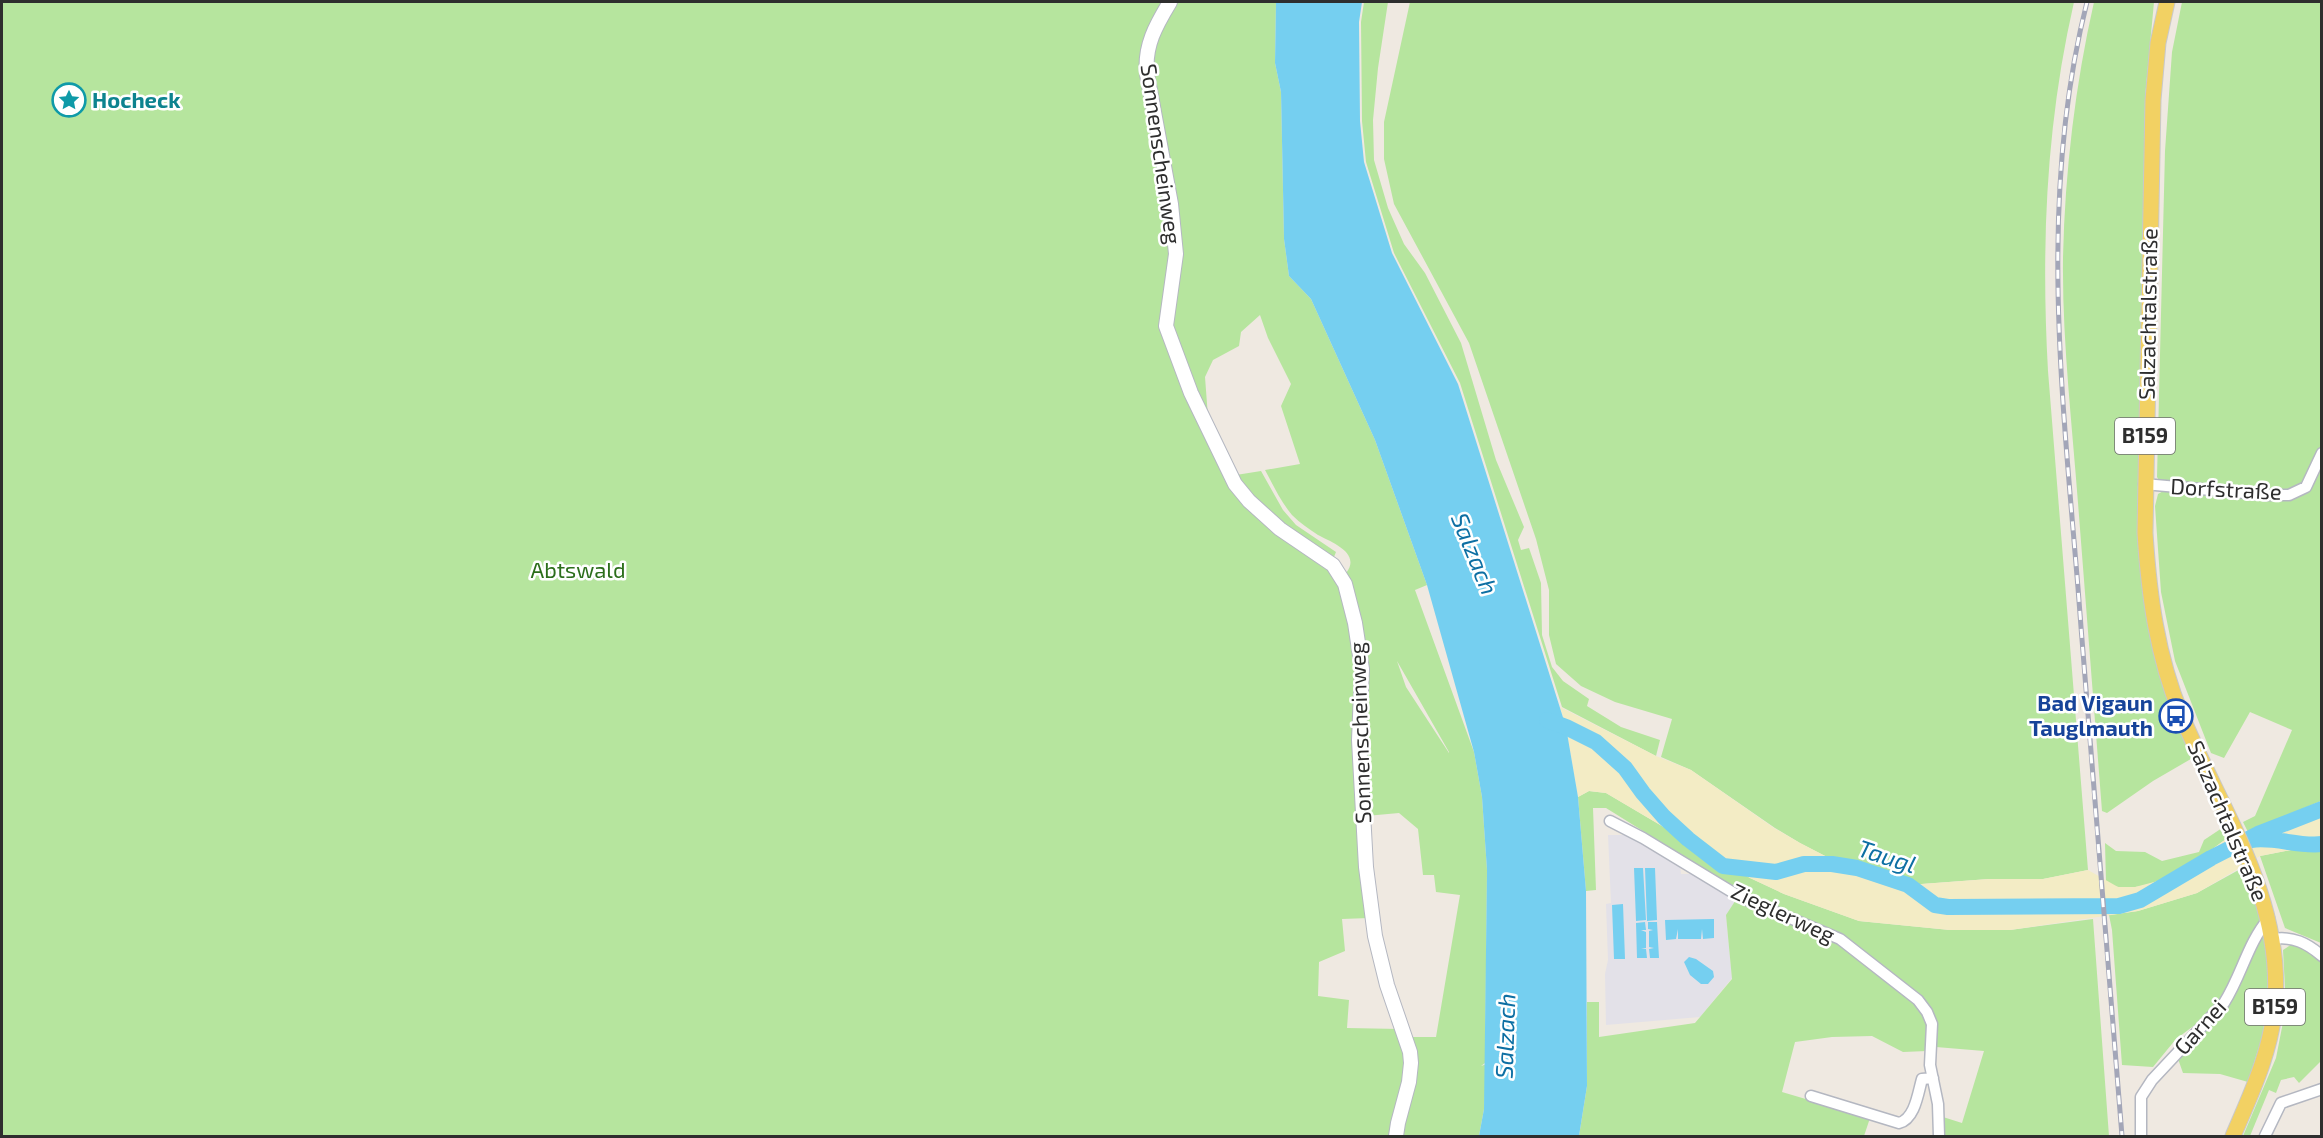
<svg xmlns="http://www.w3.org/2000/svg" width="2323" height="1138" viewBox="0 0 2323 1138" font-family="'Exo 2',sans-serif">
	<rect width="100%" height="100%" fill="#efe9e1"/>
	<!-- industrial -->
	<path fill="#e3e1e8" d="M1608,835H1631L1680,863L1681,874H1695L1737,899L1726,915L1732,978L1700,1017L1606,1025L1605,974L1608,960L1606,904L1611,903Z"/>
	<!-- green -->
	<path fill="#b6e59e" fill-rule="evenodd" d="M2,2H1166L1145,36L1143,58H1149L1154,36L1174,2H1276L1275,63L1281,92L1284,239L1289,276L1311,299L1375,440L1427,585L1415,590L1474,752L1482,797L1487,870L1485,1063L1481,1066L1487,1064L1484,1109L1479,1136H1399C1405,1096 1420,1079 1408,1037H1436L1460,895L1436,892L1434,875H1423L1418,829L1399,813L1366,816L1362,734L1365,678L1358,622L1346,573C1362,553 1331,542 1318,535C1309,529 1300,523 1292,515C1281,502 1273,485 1265,470L1300,464L1281,406L1291,384L1268,338L1260,315L1241,332L1239,346L1213,360L1205,377L1208,417L1236,475L1261,471L1283,510L1296,525L1336,552L1334,557C1305,551 1268,516 1248,496L1243,500L1270,525L1322,559L1334,573L1344,597L1357,657L1356,740L1363,871L1369,918L1342,919L1345,951L1319,962L1318,996L1349,1000L1347,1028L1400,1029C1412,1073 1406,1087 1394,1129V1136H2ZM1397,661L1449,752V753L1406,687Z
		M1364,2H1388L1378,68L1373,120L1374,160L1388,208L1404,244L1425,273L1461,343L1496,460L1524,527L1518,540L1521,550L1529,548L1541,583L1542,635L1552,667L1563,681L1589,699L1587,706L1621,727L1660,740L1656,756L1562,707L1460,383L1394,253L1366,162L1362,121L1361,22Z
		M1410,2H2074C2046,124 2041,246 2048,371L2088,870L2043,879H1989L1908,885L1829,858L1800,843L1775,828L1691,770L1661,757L1672,719L1615,702L1581,686L1556,664L1549,635V590L1536,539L1469,343L1394,204L1384,159V122Z
		M2094,2H2154L2145,98L2141,567L2196,756L2153,781L2107,813L2102,811C2094,708 2086,606 2078,503C2072,422 2062,340 2063,258C2065,171 2075,86 2094,2Z
		M2182,2H2321V801L2248,832L2243,822L2255,816L2292,730L2250,712L2224,758L2211,753L2175,661L2161,592L2155,506L2158,494L2165,490L2157,477L2165,151L2172,52Z
		M1589,791L1606,793L1750,878L1784,894L1859,921L1950,930H2010L2093,919L2109,1136H1943V1117L1962,1123L1984,1051L1936,1047L1937,1025L1930,1028L1927,1051L1903,1052L1872,1036L1832,1037L1795,1042L1782,1092L1870,1118L1864,1136H1579L1587,1086V1002H1599V1037L1695,1023L1732,979L1726,915L1741,892L1606,808H1593L1596,890L1586,891L1578,797Z
		M2225,826L2230,836C2203,856 2155,893 2119,887C2115,887 2110,884 2106,882L2105,843L2116,851L2145,852L2162,861L2199,852L2204,840Z
		M2321,844V943L2285,928L2260,856Z
		M2244,867L2262,919L2250,936L2225,996L2207,1016L2176,1039L2153,1067L2122,1065L2112,930L2109,915L2138,911L2197,893Z
		M2266,932L2269,974L2263,1034L2248,1082L2220,1074L2183,1073L2177,1056L2211,1020L2259,938Z
		M2292,944L2306,948L2321,963V1061L2299,1083L2294,1077L2281,1080L2276,1093L2269,1090L2250,1136H2243L2276,1058L2286,1007L2283,950Z"/>
	<!-- sand -->
	<path fill="#f3ecc5" d="M1560,707L1656,756L1691,770L1774,828L1800,843L1829,858L1908,885L1989,879H2043L2088,870L2118,887H2135L2158,881L2199,859L2230,836L2248,832L2321,801V844L2260,856L2197,893L2138,911L2010,930H1950L1859,921L1784,894L1750,878L1606,793L1589,791L1578,797L1566,727Z"/>
	<!-- water -->
	<path fill="#75cff0" d="M1276,2H1362L1359,22L1360,121L1364,162L1392,253L1458,384L1566,727L1578,797L1586,891L1587,1086L1579,1136H1479L1484,1109L1487,870L1482,797L1474,752L1427,585L1375,440L1311,299L1289,276L1284,239L1281,92L1275,63Z
		M1634,868H1643L1646,920L1636,921Z
		M1645,868H1655L1657,920L1647,921Z
		M1623,904L1625,959H1614L1612,905Z
		M1714,919V938L1703,939L1702,929L1701,939H1678V929L1676,939L1666,940L1665,920Z
		M1645,922L1646,930H1641L1646,932V948H1641L1646,949L1647,958H1637L1636,923Z
		M1648,922H1657L1659,958H1650L1649,949L1654,948L1649,947V931L1653,930L1648,929Z
		M1689,957L1696,959L1713,971L1714,977L1708,984H1701L1690,975L1684,962Z"/>
	<g fill="none" stroke-linecap="round" stroke-linejoin="round">
		<!-- river -->
		<path stroke="#75cff0" stroke-width="16" d="M1547,720L1566,727L1596,742L1625,768L1643,793L1664,817L1688,839L1723,866L1776,872L1804,864H1832L1857,868L1908,885L1935,905L1948,907L2119,906L2140,900L2211,858L2258,834L2322,809
			M2251,840C2274,836 2298,847 2322,844"/>
		<defs>
			<path id="street" d="M2144,484L2267,495H2289L2306,487L2322,453
				M1610,821L1643,838L1742,898L1840,939L1918,1000L1927,1012L1932,1024L1930,1065L1938,1104L1939,1136
				M2273,939C2293,936 2307,943 2322,956
				M1811,1096L1899,1123C1915,1119 1918,1093 1922,1079L1933,1078
				M2141,1136V1097L2152,1080L2224,1003C2242,975 2247,944 2269,918
				M2265,1136L2281,1103L2322,1089"/>
			<path id="secondary" d="M1170,2C1156,25 1144,46 1147,74L1171,204L1176,254L1166,326L1191,393L1235,484L1249,501L1280,529L1333,565L1345,584L1355,623L1362,669L1359,740L1366,867L1375,936L1387,985L1410,1052L1411,1063L1409,1082L1398,1123L1396,1136"/>
			<path id="primary" d="M2167,2L2158,43L2153,100L2145,533C2149,595 2157,656 2181,714C2220,810 2283,895 2275,1003C2272,1050 2251,1094 2233,1136"/>
		</defs>
		<!-- street casing -->
		<use href="#street" stroke="#b4b7c1" stroke-width="13"/>
		<!-- secondary casing -->
		<use href="#secondary" stroke="#b4b7c1" stroke-width="16"/>
		<!-- primary casing -->
		<use href="#primary" stroke="#c9c9c9" stroke-width="17"/>
		<!-- street -->
		<use href="#street" stroke="#fff" stroke-width="10"/>
		<!-- secondary -->
		<use href="#secondary" stroke="#fff" stroke-width="14"/>
		<!-- primary -->
		<use href="#primary" stroke="#f2d163" stroke-width="15"/>
		<defs>
			<path id="rail" d="M2087,2C2038,195 2062,393 2078,588C2092,771 2107,954 2122,1136"/>
		</defs>
		<!-- rail casing -->
		<use href="#rail" stroke="#a3a6b8" stroke-width="5"/>
		<!-- rail -->
		<use href="#rail" stroke="#fff" stroke-width="3" stroke-dasharray="9" stroke-linecap="butt"/>
	</g>
	<!-- icons -->
	<defs>
		<symbol id="sight-ring" viewBox="-11 -11 22 22"><circle r="9.5" fill="#fff" stroke="#0f9aa8" stroke-width="1.5"/><path d="M0-6L1.8-2.2L6-1.7L2.9 1.2L3.7 5.4L0 3.3L-3.7 5.4L-2.9 1.2L-6-1.7L-1.8-2.2Z" fill="#0f9aa8"/></symbol>
		<symbol id="bus-ring" viewBox="-11 -11 22 22"><circle r="9.5" fill="#fff" stroke="#1a4fb4" stroke-width="1.5"/><path d="M-5-6H5V4H4V6H2V4H-2V6H-4V4H-5ZM-3.5-4V0h7V-4ZM-3.5 1.2v1.5H-2V1.2ZM2 1.2v1.5H3.5V1.2Z" fill="#1a4fb4"/></symbol>
	</defs>
	<g fill-rule="evenodd">
		<use href="#sight-ring" x="50" y="81" width="38" height="38"/>
		<use href="#bus-ring" x="2157" y="697" width="38" height="38"/>
	</g>
	<g text-anchor="middle" stroke-width="5" stroke-linejoin="round" paint-order="stroke">
		<!-- shield labels -->
		<g fill="#fff" stroke="#6d6d6d" stroke-width="1.5">
			<rect x="2115" y="418" width="60" height="36" rx="4.5"/>
			<rect x="2245" y="989" width="60" height="36" rx="4.5"/>
		</g>
		<g font-size="21" font-weight="bold" fill="#2e2e2e">
			<text x="2145" y="443">B159</text>
			<text x="2275" y="1014">B159</text>
		</g>
		<!-- culture labels -->
		<g font-size="22" font-weight="bold" fill="#0d838f" stroke="#fff" text-anchor="start">
			<text x="92" y="108">Hocheck</text>
		</g>
		<!-- street labels -->
		<g font-size="22" fill="#2e2e2e" stroke="#fff">
			<text transform="translate(1161 154) rotate(82)" y="8">Sonnenscheinweg</text>
			<text transform="translate(2148 314) rotate(-89)" y="8">Salzachtalstraße</text>
			<text transform="translate(2226 489) rotate(3)" y="8">Dorfstraße</text>
			<text transform="translate(1360 733) rotate(-92)" y="8">Sonnenscheinweg</text>
			<text transform="translate(2228 821) rotate(67)" y="8">Salzachtalstraße</text>
			<text transform="translate(1783 913) rotate(25)" y="8">Zieglerweg</text>
			<text transform="translate(2200 1027) rotate(-48)" y="8">Garnei</text>
		</g>
		<!-- park labels -->
		<g font-size="22" fill="#2c6e1b" stroke="#fff">
			<text x="578" y="578">Abtswald</text>
		</g>
		<!-- transit labels -->
		<g font-size="22" font-weight="bold" fill="#164399" stroke="#fff" text-anchor="end">
			<text x="2153" y="711">Bad Vigaun<tspan x="2153" dy="25">Tauglmauth</tspan></text>
		</g>
		<!-- water labels -->
		<g font-size="24" font-style="italic" fill="#0d6fa3" stroke="#fff">
			<text transform="translate(1474 554) rotate(68)" y="8">Salzach</text>
			<text transform="translate(1887 857) rotate(18)" y="8">Taugl</text>
			<text transform="translate(1506 1036) rotate(-88)" y="8">Salzach</text>
		</g>
	</g>
	<!-- border -->
	<rect width="2323" height="1138" fill="none" stroke="#2e2e2e" stroke-width="6"/>
</svg>
